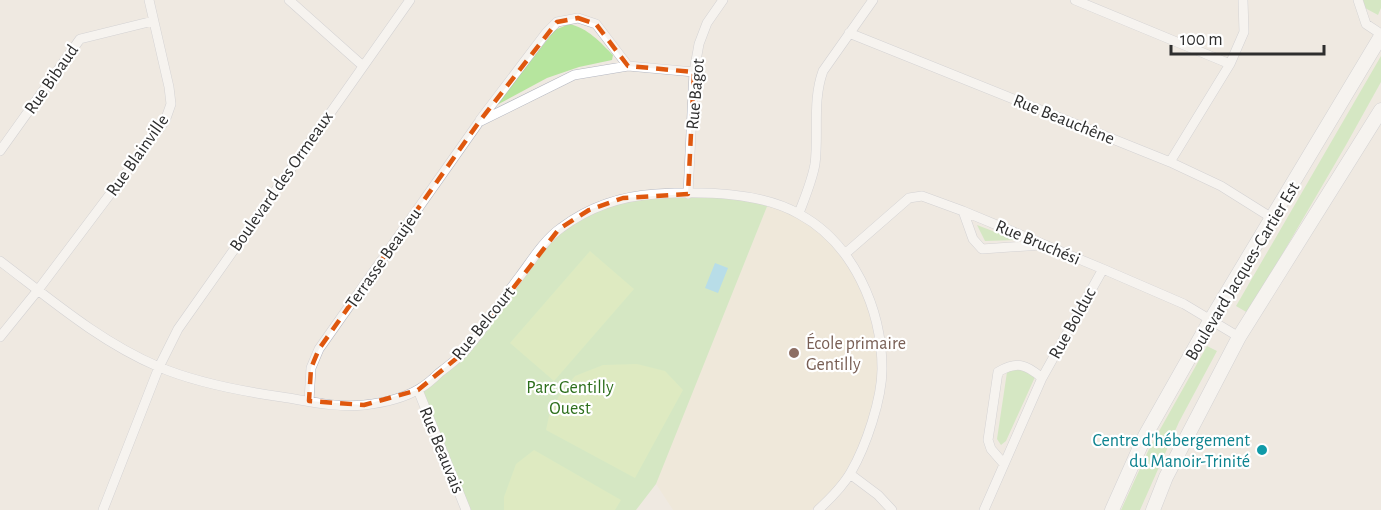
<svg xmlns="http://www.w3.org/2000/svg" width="1381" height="510" viewBox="0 0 1381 510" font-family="'Alegreya Sans',sans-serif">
	<rect width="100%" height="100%" fill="#efe9e1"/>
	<!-- education -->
	<path fill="#f0e6d1" d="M768,204L798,216L825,233L861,283L878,334L880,371L871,413L861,444L842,478L827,496L811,510H673L656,484L659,475Z"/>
	<!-- green -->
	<path fill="#b6e59e" d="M1363,0H1381V8L1378,15L1365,8Z
		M569,24C588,28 600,42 613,55L612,60L579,67L547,78L495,106L555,30Z
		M1381,56V82L1346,145L1248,313L1236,306Z
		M705,197L733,198L768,204L656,484L636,510H469L422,391L463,355L560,231L590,213L619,203L644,198Z
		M977,225L1016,240L985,241Z
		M1207,346L1217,351L1179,422L1140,510H1121L1149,449Z
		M1022,369L1035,377L1006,441L1001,445L997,439L1007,372L1008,370Z"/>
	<!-- pitch -->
	<path fill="#c9ec9a" d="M590,251L634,289L554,381L510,343Z
		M637,364L665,371L683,390L635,478L546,430L549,416L559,396L575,376L603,365Z
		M534,450L621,500L615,510H504V497L516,464Z"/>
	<!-- water -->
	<path fill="#75cff0" d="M715,263L728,268L718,293L705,288Z"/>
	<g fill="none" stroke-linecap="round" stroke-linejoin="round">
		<defs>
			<path id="minor" d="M289,0L363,66
				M1075,0L1230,64
				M1358,0L1366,24L1381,34
				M849,33L1170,162L1221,186L1272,218
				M480,120L546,33L557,22L578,18L596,24L628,66
				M0,151L80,39L153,21
				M1170,162L1230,64L1244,32L1243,0
				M688,194L694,72L699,44L707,23L723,0
				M963,211L973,239L982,249L1042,245
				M799,213C805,197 812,181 815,164C819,133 812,101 823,71L873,0
				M846,253L909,198L922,196L963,211L1103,269L1184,304L1239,337
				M0,261C50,299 100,342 159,367C197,383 240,391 282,397C308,401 337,408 364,405C382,403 404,398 419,389C426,385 433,379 439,373C447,367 456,360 463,353C483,332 502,299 520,276C532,260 545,239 561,228C589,207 621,196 656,194C700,191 760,192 799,214C853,243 882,309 882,369C882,399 866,446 851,472C843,486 830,499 818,510
				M0,337L38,290L165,121L171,104L169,87L149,0
				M418,390L466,510
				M309,401L311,368L319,349L479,122L574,75L628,66L694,72
				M1004,464L991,449L988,440L998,372C1017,361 1026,364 1042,378
				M850,474L878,495L892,510
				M103,510L159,367L178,329L410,0
				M984,510L1042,378L1103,269"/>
			<path id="secondary" d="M1112,510L1145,436L1210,321L1381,36
				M1153,510L1166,477L1239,337L1381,110"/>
		</defs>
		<!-- minor casing -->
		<use href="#minor" stroke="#b4b7c1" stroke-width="10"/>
		<!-- secondary casing -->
		<use href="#secondary" stroke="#b4b7c1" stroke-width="15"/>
		<!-- minor -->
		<use href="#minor" stroke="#fff" stroke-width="9"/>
		<!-- secondary -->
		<use href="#secondary" stroke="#fff" stroke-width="14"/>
	</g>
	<!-- marked area -->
	<path d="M0 0H1381V510H0ZM578,18L596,24L628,66L694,72L688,194L623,198L589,210L559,229L463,353L418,390L364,405L309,401L311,368L319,349L479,122L557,22Z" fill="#efe9e1" fill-opacity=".55" fill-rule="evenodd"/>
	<path fill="none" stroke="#df570e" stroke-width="4.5" stroke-dasharray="12 8" stroke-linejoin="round" d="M578,18L596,24L628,66L694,72L688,194L623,198L589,210L559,229L463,353L418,390L364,405L309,401L311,368L319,349L479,122L557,22Z"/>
	<!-- markers -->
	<circle fill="#8d6e63" stroke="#fff" stroke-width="2" cx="794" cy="353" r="6"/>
	<circle fill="#0f9aa8" stroke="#fff" stroke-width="2" cx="1262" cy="450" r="6"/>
	<g text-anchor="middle" stroke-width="4.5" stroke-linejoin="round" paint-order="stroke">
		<!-- street labels -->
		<g font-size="18" fill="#2e2e2e" stroke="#fff">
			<text transform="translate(51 79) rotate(-55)" y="6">Rue Bibaud</text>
			<text transform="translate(695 94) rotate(-85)" y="6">Rue Bagot</text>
			<text transform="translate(1064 119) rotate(22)" y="6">Rue Beauchêne</text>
			<text transform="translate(137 155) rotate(-55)" y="6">Rue Blainville</text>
			<text transform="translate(281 181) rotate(-55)" y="6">Boulevard des Ormeaux</text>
			<text transform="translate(1038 242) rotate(23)" y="6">Rue Bruchési</text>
			<text transform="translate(383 258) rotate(-55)" y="6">Terrasse Beaujeu</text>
			<text transform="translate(1242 271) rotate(-59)" y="6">Boulevard Jacques-Cartier Est</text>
			<text transform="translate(483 323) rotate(-51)" y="6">Rue Belcourt</text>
			<text transform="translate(1072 323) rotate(-61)" y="6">Rue Bolduc</text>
			<text transform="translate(442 450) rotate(68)" y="6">Rue Beauvais</text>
		</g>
		<!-- education labels -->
		<g font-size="18" fill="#785e54" stroke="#fff" text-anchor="start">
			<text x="806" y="349">École primaire<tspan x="806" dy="21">Gentilly</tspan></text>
		</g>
		<!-- park labels -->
		<g font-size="18" fill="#2c6e1b" stroke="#fff">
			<text x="570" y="393">Parc Gentilly<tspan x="570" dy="21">Ouest</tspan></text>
		</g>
		<!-- culture labels -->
		<g font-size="18" fill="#0d838f" stroke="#fff" text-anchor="end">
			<text x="1250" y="446">Centre d'hébergement<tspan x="1250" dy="21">du Manoir-Trinité</tspan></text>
		</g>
	</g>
	<!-- scale -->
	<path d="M1171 45v9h153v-9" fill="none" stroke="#2e2e2e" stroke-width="3"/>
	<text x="1180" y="45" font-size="18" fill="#2e2e2e" stroke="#ffffff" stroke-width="4.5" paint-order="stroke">100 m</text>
</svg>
